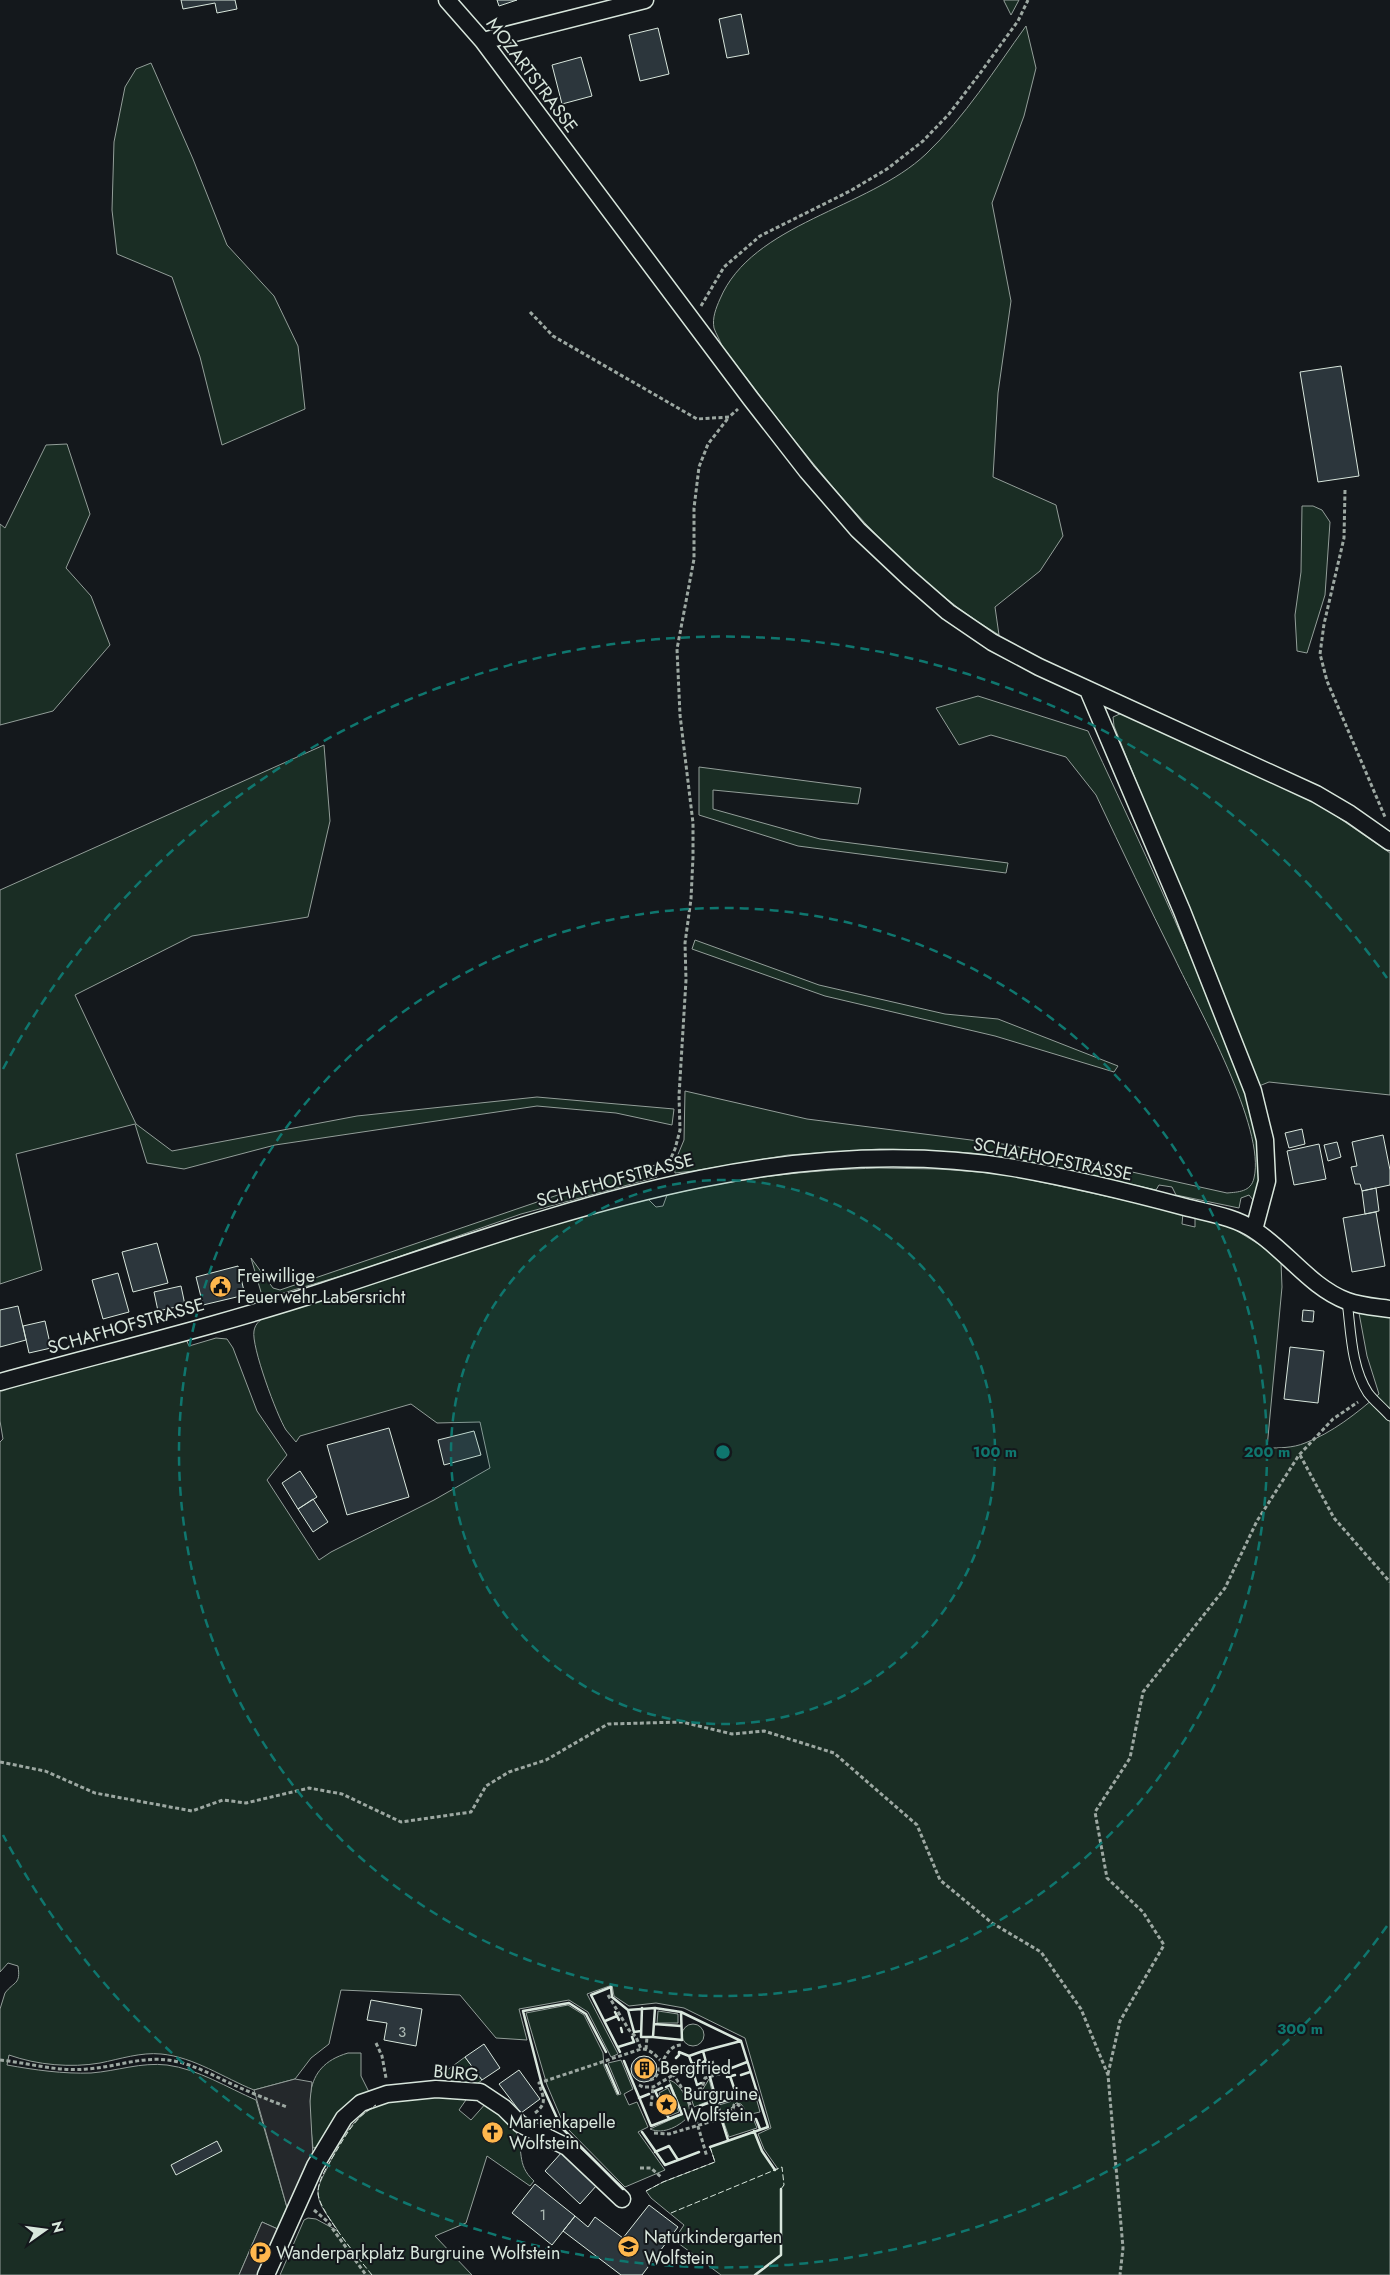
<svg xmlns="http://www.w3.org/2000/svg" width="1390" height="2275" viewBox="0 0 1390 2275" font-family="Jost,sans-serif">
	<rect width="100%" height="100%" fill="#14181c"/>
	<!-- green -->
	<path fill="#1a2d24" stroke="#939e99" d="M1004,0H1019L1011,15L1004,1Z
		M1026,26L1036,68L1024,116L992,203L1011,301L998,393L993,477L1056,505L1063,536L1040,571L995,607L999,635C886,568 801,449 722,346C720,340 716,334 714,328C712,318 716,308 720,299C752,223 868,209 926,154C965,117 995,69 1026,26Z
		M151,63L193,159L227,245L274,296L298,346L305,409L222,445L200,357L172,277L117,254L112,210L114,142L125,87L136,69Z
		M67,444L90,514L66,568L91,596L110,645L53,711L0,725V524L5,528L46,445Z
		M1302,506H1313L1322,510L1330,522L1325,595L1307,653L1297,651L1295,615L1301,572Z
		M978,696L1088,731C1127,815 1166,898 1202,983C1215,1014 1231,1045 1241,1077C1251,1105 1273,1175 1253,1200L1249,1195L1241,1198L1239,1208L1176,1195L1172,1187L1159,1185L1156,1190L1014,1158L971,1153L921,1150L879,1149L788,1155L693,1171L675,1173L674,1164L684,1140L685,1091L807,1119L1010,1145L1227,1193C1238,1192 1251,1192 1254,1178C1266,1128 1198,1008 1175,959C1148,905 1122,850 1096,795L1066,757L991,735L959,745L936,708Z
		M1122,713L1310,798L1390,853V1095L1269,1082L1259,1086L1114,726L1113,717Z
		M324,745L330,821L308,917L192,936L75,995L136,1124L172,1151L357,1116L537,1097L674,1109L672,1125L616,1113L537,1106L275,1145L184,1169L147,1163L135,1124L16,1154L42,1270L0,1284V890Z
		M699,767L861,788L858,804L713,790V809L820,839L1008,863L1006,873L798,846L699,815Z
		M695,940L819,985L945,1014L998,1019L1118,1066L1114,1072L995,1036L825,996L692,949Z
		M660,1164L657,1177L521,1214L361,1270L263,1299L251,1258L273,1288L280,1290L619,1174Z
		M879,1168L939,1169L1004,1174L1183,1213L1182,1224L1195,1227V1216L1234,1229L1260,1245L1281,1262L1282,1287L1267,1448C1279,1448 1293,1448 1305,1443C1332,1433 1357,1413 1379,1394L1367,1356L1359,1313L1390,1317V2275H721L674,2240L684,2225L651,2198L646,2191L663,2182L715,2162L710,2147L754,2131L762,2151L775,2169H778L764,2149L758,2134L771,2128L745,2038L684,2008L656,2003L629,2006L614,1996L612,1985L587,1994L618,2054L611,2057L588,2012L569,2000L519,2009L527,2040L496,2038L460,1995L341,1990L329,2044L311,2058L295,2079L254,2090C224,2078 194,2057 161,2054C141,2052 120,2059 100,2063C71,2068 37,2065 9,2055L7,2065C35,2070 63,2074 91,2073C117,2071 141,2062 167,2065C198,2069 228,2088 256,2100L288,2211L280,2230L262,2222L239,2275H0V2009C2,2004 3,1998 5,1993C14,1981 21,1985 18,1966L8,1963L0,1972V1442L3,1439L0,1421V1389L186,1339L189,1346L216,1338L227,1339L233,1348L257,1411L287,1455L267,1480L319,1560L331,1552L434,1500L490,1468L480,1422L437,1423L411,1404L300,1436L296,1442C293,1438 289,1434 286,1430C277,1416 251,1346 254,1331C255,1325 258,1322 262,1319L529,1232L647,1198L656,1207L663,1206L667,1195C739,1178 806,1170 879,1168Z
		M568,2005L584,2015L603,2053L604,2066L617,2095L621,2094L608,2063L621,2060L633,2089L624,2094L629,2105L637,2102L648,2127L638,2132L665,2170L625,2187L564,2125L547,2085L526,2013Z
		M658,2011L678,2014V2023H657Z
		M682 2035a11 11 0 1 1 22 0a11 11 0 1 1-22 0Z
		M348,2053H361V2076L369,2092C341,2103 334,2123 319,2147L313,2148C309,2107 300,2067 348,2053Z
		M465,2057L482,2080L477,2084L452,2082L446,2071Z
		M709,2079L714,2099L694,2107L690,2095L703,2089Z
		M669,2080C681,2083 690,2103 690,2115C680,2126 664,2135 650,2129L683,2114Z
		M668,2088L679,2112L669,2116L659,2093Z
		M755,2094L760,2112L742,2116L744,2108L741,2104L736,2103L731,2108L734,2116H722L719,2105Z
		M424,2096L468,2097L459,2110L471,2120L487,2102C497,2110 509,2117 515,2130C525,2149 515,2164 534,2181L530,2186L487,2156L466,2223L435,2236L472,2275H280L304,2220L308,2218L316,2219L338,2231C331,2219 319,2208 318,2194C317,2184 326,2172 330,2162C355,2112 368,2102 424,2096Z
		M753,2118L757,2128L729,2137L723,2120Z"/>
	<!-- parking -->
	<path fill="#24282b" stroke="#939e99" d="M295,2079L312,2082L310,2101L313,2157L288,2211L254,2090Z
		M262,2222L280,2230L261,2275H239Z"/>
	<!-- building -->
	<path fill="#2c363c" stroke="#d8e6dc" d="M181,0H235L237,9L217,13L215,3L183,9Z
		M497,0H517L499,6Z
		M741,14L749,54L727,58L719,19Z
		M658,28L669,74L640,81L629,35Z
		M581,57L592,96L562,104L552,65Z
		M1341,366L1359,476L1318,482L1300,372Z
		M1302,1129L1305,1144L1289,1148L1285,1133Z
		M1383,1135L1390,1170V1185L1362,1191L1360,1184H1355L1351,1167L1357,1166L1352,1142Z
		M1337,1142L1341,1157L1328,1161L1324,1145Z
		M1319,1144L1326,1179L1294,1185L1287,1151Z
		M1376,1188L1379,1211L1365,1214L1362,1191Z
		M1376,1212L1385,1266L1352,1272L1343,1218Z
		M157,1243L168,1283L133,1292L122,1252Z
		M238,1266L245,1295L203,1305L196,1277Z
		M118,1273L129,1312L103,1319L92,1280Z
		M181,1286L185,1305L158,1311L154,1292Z
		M18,1306L26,1340L0,1347V1310Z
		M1303,1310L1314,1311L1313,1322L1302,1321Z
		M45,1321L51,1348L29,1353L23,1326Z
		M1290,1347L1324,1351L1318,1403L1284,1399Z
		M389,1428L409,1497L347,1515L327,1445Z
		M474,1431L481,1455L444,1465L438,1440Z
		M300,1471L317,1497L298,1509L282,1483Z
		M313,1499L328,1522L313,1532L298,1509Z
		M371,2000L422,2009L416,2046L384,2040L387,2023L367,2020Z
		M484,2044L500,2068L482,2080L465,2057Z
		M631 2069a13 13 0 1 1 26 0a13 13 0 1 1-26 0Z
		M519,2070L540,2099L521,2113L499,2084Z
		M494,2124H498L501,2131L493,2141L485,2134Z
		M217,2141L222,2151L176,2175L171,2165Z
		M562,2152L597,2185L580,2204L545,2171Z
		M535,2184L575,2216L552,2245L512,2213Z
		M649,2205L678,2227L642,2275H621L563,2231L575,2216L588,2227L595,2217L623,2238Z"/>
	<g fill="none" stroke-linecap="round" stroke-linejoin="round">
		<defs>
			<path id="lane" d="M1347,1301C1351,1331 1351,1367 1368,1393C1374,1401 1383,1408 1390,1416"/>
			<path id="street" d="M447,0L483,41L751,399L807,471L858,530L909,578L948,612L992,642L1039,667L1316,794L1350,814L1390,842
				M483,41L645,0
				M1088,690L1182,911L1253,1091L1265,1140L1267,1181L1254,1230
				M0,1382C108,1352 217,1326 324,1291C548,1218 773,1128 1014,1168C1071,1178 1129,1192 1185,1207C1208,1213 1235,1217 1254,1230C1286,1250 1310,1287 1347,1301C1360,1306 1376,1307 1390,1309
				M266,2275L315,2166L344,2118L361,2103L387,2094L436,2089L480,2092L504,2108L520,2124L567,2147L622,2199"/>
		</defs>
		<!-- lane casing -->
		<use href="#lane" stroke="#d8e6dc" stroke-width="11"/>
		<!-- street casing -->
		<use href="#street" stroke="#d8e6dc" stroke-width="19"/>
		<!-- path -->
		<path stroke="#9da8a2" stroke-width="3" stroke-dasharray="4 2.5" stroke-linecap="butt" d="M701,306L724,267L760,236L850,191L887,169L923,141L949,114L981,72L1018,21L1028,0
			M530,312L553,336L697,419L729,417L738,409
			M1345,490L1344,538L1324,624L1320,654L1327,681L1385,817
			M666,1169L675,1149L680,1130L679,1096L686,980L685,943L691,899L693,857V823L680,715L677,649L694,559V508L699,467L708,444L729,417
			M1300,1455L1334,1518L1390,1582
			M0,1762L45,1771L95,1793L192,1811L223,1800L246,1803L309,1788L342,1794L401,1822L471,1812L486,1786L509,1772L546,1760L608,1724L682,1722L732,1734L764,1731L834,1753L917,1825L940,1880L992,1923L1041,1952L1081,2009L1108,2075L1123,2248L1120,2275
			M608,1995L629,2030L636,2037L641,2049
			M376,2043L382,2056L386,2078
			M646,2049L647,2037
			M0,2060C29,2063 58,2072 87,2069C117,2067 144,2055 174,2061C195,2065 214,2076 234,2085C251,2093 269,2100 287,2107
			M1108,2074L1120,2021L1164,1945L1143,1912L1107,1878L1095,1812L1130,1758L1143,1692L1225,1588L1257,1521L1299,1455L1333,1419L1358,1402
			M650,2080L655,2078C662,2067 665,2045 682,2045
			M639,2085L643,2087H653L675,2074L714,2062
			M686,2094L702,2088L705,2078L726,2072
			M651,2106L653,2088
			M535,2113C548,2103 543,2097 539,2083L641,2049C651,2049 656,2056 663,2063C689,2089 697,2123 707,2157
			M739,2118L742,2108L737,2104L734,2105L733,2110L739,2116
			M654,2133L669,2134L723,2118L752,2116
			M640,2168H651L661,2177
			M314,2210L327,2221L366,2275"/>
		<!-- lane -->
		<use href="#lane" stroke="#14181c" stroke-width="9"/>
		<!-- street -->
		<use href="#street" stroke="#14181c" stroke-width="16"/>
		<!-- fence -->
		<path stroke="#d8e6dc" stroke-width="1" stroke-dasharray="6 2.5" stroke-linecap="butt" d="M646,2191L663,2182L715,2162L710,2147
			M671,2213L782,2167L784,2185L781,2189
			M372,2275C360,2260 317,2209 318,2192C318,2179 330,2162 337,2150C348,2131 357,2116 376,2105"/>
		<!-- wall -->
		<path stroke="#d8e6dc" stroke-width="2.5" d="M642,2008L641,2037H653
			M655,2008L653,2037L682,2040L681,2012
			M628,2010L655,2008L681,2012L741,2041L768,2127L710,2147
			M615,2012L619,2020
			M605,2021L617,2016
			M654,2024L681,2026
			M621,2028L622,2032
			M741,2041L703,2051L717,2103L756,2092
			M618,2047L634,2042L632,2037
			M606,2052L586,2014L569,2003L523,2011L542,2085L561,2127L623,2189
			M620,2052L591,1995L611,1987L612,1997L628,2010L634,2032L641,2031
			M689,2056L703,2051
			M676,2058L679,2055V2052L689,2056L692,2064L706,2061
			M624,2061L651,2126L682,2114L670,2085L666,2087
			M606,2065L618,2093
			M729,2069L747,2062
			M709,2074L725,2070
			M741,2075L750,2072
			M730,2076L734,2088
			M727,2077L735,2075
			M701,2083L697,2085L693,2071L707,2067
			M662,2088L655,2091L669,2119
			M639,2098L649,2094
			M717,2103L720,2116
			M700,2106L716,2100
			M756,2119L760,2129
			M722,2121L728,2140
			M754,2131L762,2151L775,2170
			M642,2132L665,2165L699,2152
			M655,2152L669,2146L678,2160
			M755,2275L781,2255V2189"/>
	</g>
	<!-- distance rings -->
	<circle cx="723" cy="1452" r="272" fill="#0f766e" fill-opacity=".12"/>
	<g fill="none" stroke="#0f766e" stroke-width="2.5" stroke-dasharray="9 6">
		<circle cx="723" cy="1452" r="272"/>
		<circle cx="723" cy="1452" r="544"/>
		<path d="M1387 1926A816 816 0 0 1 3 1835M3 1069A816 816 0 0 1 1387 978"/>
	</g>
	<!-- icons -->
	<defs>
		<symbol id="civic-disc" viewBox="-11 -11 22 22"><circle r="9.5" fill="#ffb74d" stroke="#14181c"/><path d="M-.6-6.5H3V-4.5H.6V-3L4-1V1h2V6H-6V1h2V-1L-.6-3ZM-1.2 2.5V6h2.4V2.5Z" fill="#111"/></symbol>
		<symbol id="building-disc" viewBox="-11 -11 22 22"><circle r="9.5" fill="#ffb74d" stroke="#14181c"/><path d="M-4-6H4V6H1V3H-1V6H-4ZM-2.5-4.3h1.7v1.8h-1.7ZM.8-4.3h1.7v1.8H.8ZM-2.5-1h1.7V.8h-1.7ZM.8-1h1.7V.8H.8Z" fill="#111"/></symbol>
		<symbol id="sight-disc" viewBox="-11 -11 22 22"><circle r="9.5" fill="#ffb74d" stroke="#14181c"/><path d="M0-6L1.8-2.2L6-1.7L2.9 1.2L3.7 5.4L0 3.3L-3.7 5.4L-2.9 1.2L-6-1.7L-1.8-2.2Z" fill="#111"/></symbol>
		<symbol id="church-disc" viewBox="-11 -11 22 22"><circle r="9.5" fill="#ffb74d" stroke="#14181c"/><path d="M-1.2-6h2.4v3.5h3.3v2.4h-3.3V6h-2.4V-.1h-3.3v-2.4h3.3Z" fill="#111"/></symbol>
		<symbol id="school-disc" viewBox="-11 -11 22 22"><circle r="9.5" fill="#ffb74d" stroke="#14181c"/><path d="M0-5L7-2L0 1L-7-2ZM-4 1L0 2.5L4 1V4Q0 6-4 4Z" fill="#111"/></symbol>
		<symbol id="parking-disc" viewBox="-11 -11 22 22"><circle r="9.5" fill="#ffb74d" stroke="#14181c"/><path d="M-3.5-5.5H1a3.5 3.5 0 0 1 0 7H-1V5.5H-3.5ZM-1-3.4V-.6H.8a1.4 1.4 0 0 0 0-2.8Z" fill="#111"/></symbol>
	</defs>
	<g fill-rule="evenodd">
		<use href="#civic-disc" x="208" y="1274" width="25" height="25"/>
		<use href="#building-disc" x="632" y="2056" width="25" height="25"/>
		<use href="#sight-disc" x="654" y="2092" width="25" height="25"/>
		<use href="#church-disc" x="480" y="2120" width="25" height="25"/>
		<use href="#school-disc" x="616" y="2234" width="25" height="25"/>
		<use href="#parking-disc" x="248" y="2240" width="25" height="25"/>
	</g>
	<g text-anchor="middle" stroke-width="4" stroke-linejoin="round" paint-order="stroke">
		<!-- number labels -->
		<g font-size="15" fill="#adbab4">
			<text x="402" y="2037">3</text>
			<text x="543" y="2220">1</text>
		</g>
		<!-- street labels -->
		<g font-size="18" fill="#d8e6dc" stroke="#14181c">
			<text transform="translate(532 75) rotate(53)" y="6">MOZARTSTRASSE</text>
			<text transform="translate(1053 1159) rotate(11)" y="6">SCHAFHOFSTRASSE</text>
			<text transform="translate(615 1180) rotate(-15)" y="6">SCHAFHOFSTRASSE</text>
			<text transform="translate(126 1326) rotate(-16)" y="6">SCHAFHOFSTRASSE</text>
			<text transform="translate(456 2073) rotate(5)" y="6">BURG</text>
		</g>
		<!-- poi labels -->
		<g font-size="18" fill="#d8e6dc" stroke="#14181c" text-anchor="start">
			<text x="237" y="1282">Freiwillige<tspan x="237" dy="21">Feuerwehr Labersricht</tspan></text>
			<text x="660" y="2074">Bergfried</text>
			<text x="683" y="2100">Burgruine<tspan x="683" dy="21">Wolfstein</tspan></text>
			<text x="509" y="2128">Marienkapelle<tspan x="509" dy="21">Wolfstein</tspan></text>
			<text x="644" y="2243">Naturkindergarten<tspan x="644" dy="21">Wolfstein</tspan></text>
			<text x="276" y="2259">Wanderparkplatz Burgruine Wolfstein</text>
		</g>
	</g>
	<circle cx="723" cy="1452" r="8" fill="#0f766e" stroke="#14181c" stroke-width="2.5"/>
	<g font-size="15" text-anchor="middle" font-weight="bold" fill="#0f766e" stroke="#14181c" stroke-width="4" stroke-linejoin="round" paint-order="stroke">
		<text x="995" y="1457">100 m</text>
		<text x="1267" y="1457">200 m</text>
		<text x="1300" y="2034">300 m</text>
	</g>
	<!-- north arrow -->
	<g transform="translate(45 2230) rotate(76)" stroke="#14181c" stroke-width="4" paint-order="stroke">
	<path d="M0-4L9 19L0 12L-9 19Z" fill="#d8e6dc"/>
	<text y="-8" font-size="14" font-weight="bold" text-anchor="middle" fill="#d8e6dc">N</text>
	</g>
</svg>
